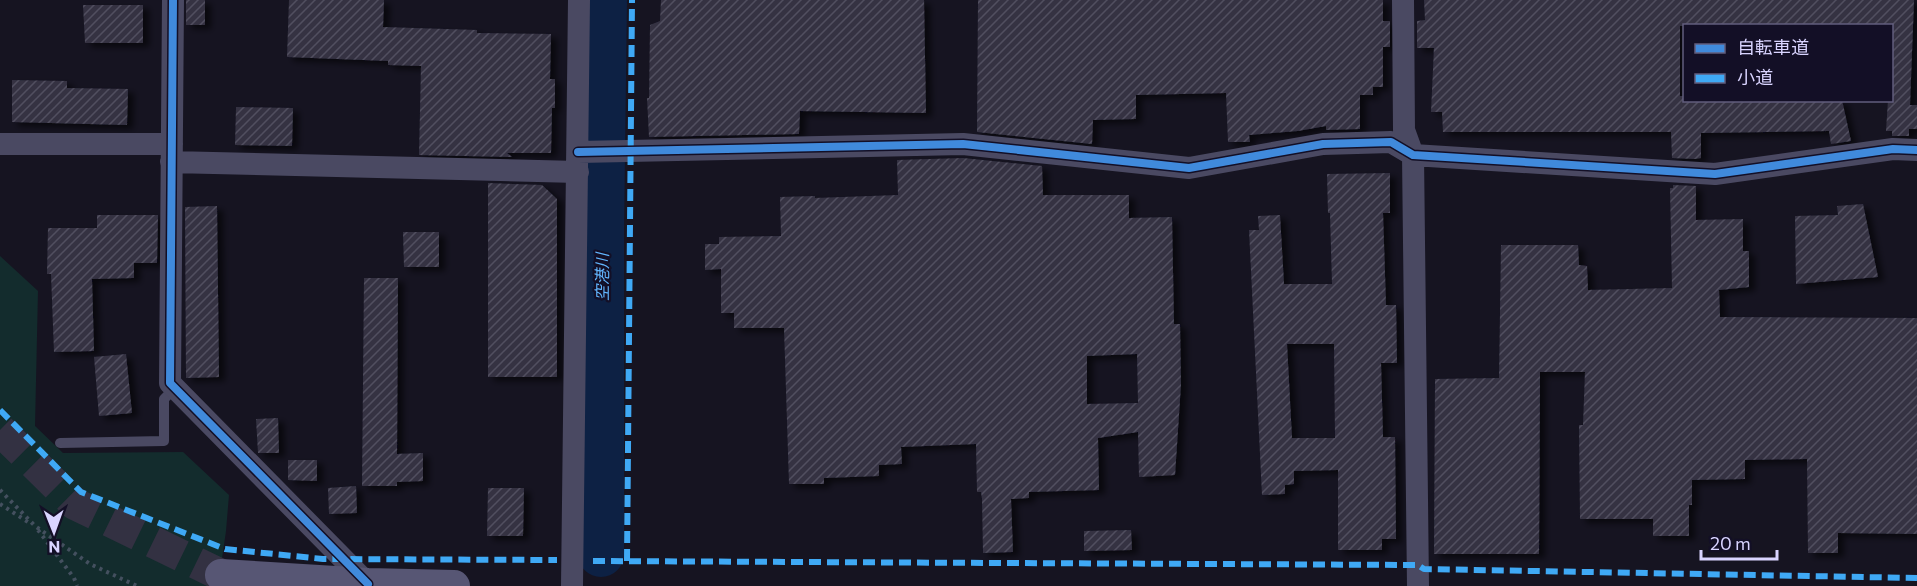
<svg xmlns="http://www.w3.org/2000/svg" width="1917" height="586" viewBox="0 0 1917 586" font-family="Commissioner,'Noto Sans JP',sans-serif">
	<defs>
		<pattern id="building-hatch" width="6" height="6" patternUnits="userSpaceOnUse" patternTransform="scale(1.5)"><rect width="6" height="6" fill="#343243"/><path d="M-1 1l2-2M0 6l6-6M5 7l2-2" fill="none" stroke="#514f5f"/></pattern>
		<filter id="shadow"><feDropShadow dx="6" dy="4" stdDeviation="3" flood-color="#0009"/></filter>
	</defs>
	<rect width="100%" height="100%" fill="#161421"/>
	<!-- park -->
	<path fill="#132c2d" d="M0,256L38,291L35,426L63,453L183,452L229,495L226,531L218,586H0Z"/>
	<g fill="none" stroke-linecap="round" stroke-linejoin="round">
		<!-- river -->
		<path stroke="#0d2144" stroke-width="46" d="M601,554V233L604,0"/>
	</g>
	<!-- building -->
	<path fill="url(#building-hatch)" fill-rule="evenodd" filter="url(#shadow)" d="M186,0H205V25H186Z
		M289,0H384L383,27L477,30V33L551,34L550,79H555V108H552L551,153H507L512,157L419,155L421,66L388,65V61L287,57Z
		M661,0H924L926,113L800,111L799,134L649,137L647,98H649L650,25L660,21Z
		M978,0H1383V21H1390V47H1383V87H1373V95H1360V129L1326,130V126L1298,131L1249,135L1250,142H1228L1226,93L1136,95V119L1093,120L1092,144L977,132Z
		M1424,0H1914L1910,105H1917V129H1909V136H1892V131H1886L1888,100H1892V26H1680V96H1684V100H1842L1851,141L1831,144L1829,131L1701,133V158L1695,159L1672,158L1671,132H1443L1442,112H1431L1434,48H1417V21L1425,20Z
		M83,5H143V43H85Z
		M12,80L67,81V88L128,89L127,125L12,122Z
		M236,107L293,108L292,146L235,145Z
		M963,158L1042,166L1043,195H1129V218L1172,217L1174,324H1180L1181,384L1175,475L1139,477L1138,432L1098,438L1099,490L1029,492V498L1011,499L1013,552L983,553L982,499L981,492H977L976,444L901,447L902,464L879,465V476L824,478V484H789L784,328H734V313H721V269L705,270V244H719V237L781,236L780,197L815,196V198L898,195L897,160ZM1137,354L1138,403L1087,404V356Z
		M1390,173V213H1383L1386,305H1396L1397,363H1381L1383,437H1395L1396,539H1382V550H1338V470L1294,471V484L1285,485V494L1262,495L1249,230H1259L1258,216L1280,215L1284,284H1332L1330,213H1328L1327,174ZM1287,344H1334L1335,438H1292Z
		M488,183L542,185L557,199V377H488Z
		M1673,185L1696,186V220L1743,219V251H1749V287L1719,290L1720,317L1917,318V534L1838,533V553H1808L1807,459L1745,460V479L1692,480V505H1689V536H1653V519H1580L1579,425H1583L1585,372H1540L1539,554H1434L1435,379L1499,378L1501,245H1578L1579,265L1587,266L1588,290L1672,288L1670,188H1673Z
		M1863,204L1878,277L1796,284L1795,216L1838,215L1837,206Z
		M217,206L219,377L186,378L185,207Z
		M97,215H158L157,263H134V278L92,279L94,351L54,352L51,274H47L48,228H97Z
		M403,232H439V267H404Z
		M364,278H398L397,454L423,453V481L397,482V486H362Z
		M126,354L132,413L99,416L94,357Z
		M278,418L279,453H258L256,419Z
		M288,460H317V481L288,480Z
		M356,486L357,513L329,514L328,488Z
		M488,488H524L523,536H487Z
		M1131,530L1132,550L1084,551V531Z"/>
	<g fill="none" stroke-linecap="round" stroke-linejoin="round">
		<!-- secondary-tunnel -->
		<path stroke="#333142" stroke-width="32" stroke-dasharray="32 16" stroke-linecap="butt" d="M0,430L75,504L221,575"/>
		<!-- path -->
		<path stroke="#44505f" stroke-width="4" stroke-dasharray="3 4.5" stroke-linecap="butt" d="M0,490L35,526L90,564L137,586
			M0,504L28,522
			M38,530L74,578L77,586"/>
		<!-- lane -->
		<path stroke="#4a4962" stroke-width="10" d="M60,443L164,441V399L175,388"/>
		<!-- street -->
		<path stroke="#4a4962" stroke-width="22" d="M173,0L170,383L368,584
			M1403,0L1404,130L1413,155L1418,586
			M0,144H172
			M578,152L963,144L1189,168L1323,144L1391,142L1413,155L1715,174L1893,149L1917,150
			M171,162L578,172
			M572,586L579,0"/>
		<!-- secondary -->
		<path stroke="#575674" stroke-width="32" d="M221,575L368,584L454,586"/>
		<!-- quiet -->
		<path stroke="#3fa9f5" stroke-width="6" stroke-dasharray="12 6" stroke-linecap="butt" d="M0,410L81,492L225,549L323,559L557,560
			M593,561L1418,565L1424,569L1917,578
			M627,561L632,0"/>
		<defs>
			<path id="cycleway" d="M173,0L170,383L368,584
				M578,152L963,144L1189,168L1323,144L1391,142L1413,155L1715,174L1893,149L1917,150"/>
		</defs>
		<!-- cycleway casing -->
		<use href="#cycleway" stroke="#130f26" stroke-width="11"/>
		<!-- cycleway -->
		<use href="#cycleway" stroke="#408adc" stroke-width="8"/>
	</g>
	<g text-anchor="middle" stroke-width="4.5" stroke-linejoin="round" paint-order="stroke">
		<!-- water labels -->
		<g font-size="16" font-style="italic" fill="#62b6ff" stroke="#130f26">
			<text transform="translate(602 277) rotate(-90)" y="6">空港川</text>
		</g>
	</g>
	<!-- legend -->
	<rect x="1683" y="24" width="210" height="78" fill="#130f26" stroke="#625e7d" stroke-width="1.5"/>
	<rect x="1695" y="44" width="30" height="9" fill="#408adc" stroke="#625e7d" stroke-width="1.5"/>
	<text x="1737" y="54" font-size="18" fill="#d9d4ff">自転車道</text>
	<rect x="1695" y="74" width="30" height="9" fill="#3fa9f5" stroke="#625e7d" stroke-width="1.5"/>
	<text x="1737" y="84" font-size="18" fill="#d9d4ff">小道</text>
	<!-- north arrow -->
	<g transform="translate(54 532) rotate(179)" stroke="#130f26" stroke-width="4.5" paint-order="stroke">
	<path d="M0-4.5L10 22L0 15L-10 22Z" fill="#d9d4ff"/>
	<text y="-9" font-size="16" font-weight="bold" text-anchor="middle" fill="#d9d4ff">N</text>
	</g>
	<!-- scale -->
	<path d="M1701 550v9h76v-9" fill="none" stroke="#d9d4ff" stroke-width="3"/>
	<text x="1710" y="550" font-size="18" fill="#d9d4ff" stroke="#130f26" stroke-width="4.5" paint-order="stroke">20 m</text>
</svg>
